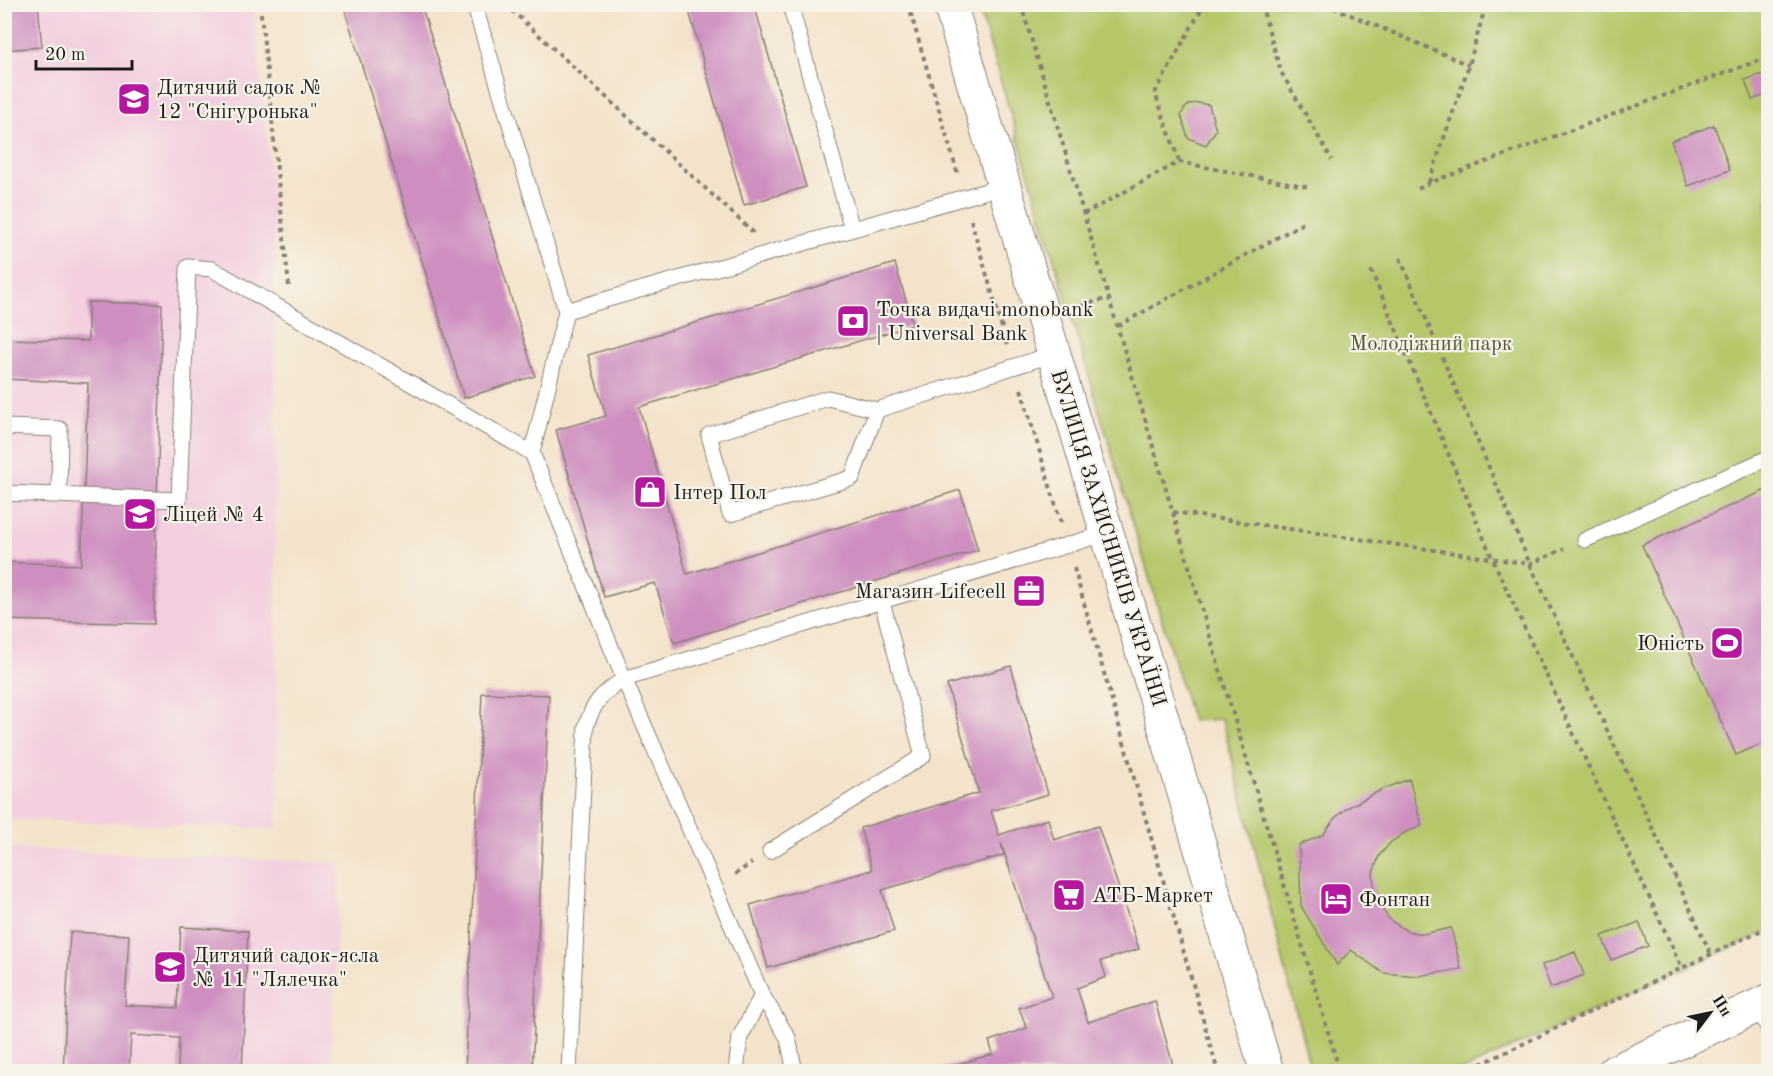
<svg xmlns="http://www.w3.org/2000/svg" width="1773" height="1076" viewBox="0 0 1773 1076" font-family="'Old Standard TT',serif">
	<rect width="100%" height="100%" fill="#f7f3e8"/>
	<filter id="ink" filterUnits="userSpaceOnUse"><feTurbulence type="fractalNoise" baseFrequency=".0167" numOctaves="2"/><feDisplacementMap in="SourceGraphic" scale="12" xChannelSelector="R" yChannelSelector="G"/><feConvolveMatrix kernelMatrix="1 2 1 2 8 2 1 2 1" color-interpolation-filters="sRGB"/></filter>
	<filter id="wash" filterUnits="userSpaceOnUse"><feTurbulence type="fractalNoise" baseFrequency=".008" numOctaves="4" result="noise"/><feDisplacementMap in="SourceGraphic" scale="24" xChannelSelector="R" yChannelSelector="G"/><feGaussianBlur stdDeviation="1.35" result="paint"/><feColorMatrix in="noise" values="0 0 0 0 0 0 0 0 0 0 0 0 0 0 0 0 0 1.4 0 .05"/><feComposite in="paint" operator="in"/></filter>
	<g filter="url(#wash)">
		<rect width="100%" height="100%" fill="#f4e3cb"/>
		<!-- built -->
		<path fill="#f3cfdf" d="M5,5H253L274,209L277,829L5,819Z
			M5,848L340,863L330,1071L5,1072Z"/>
		<!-- green -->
		<path fill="#b6c76a" stroke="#697243" stroke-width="1.5" d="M978,5H1768V931L1461,1071H1311L1222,719L1192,721Z"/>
		<g id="blocks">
			<!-- building -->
			<path fill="#ce8fc0" d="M4,4H38L42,47L4,50Z
				M343,4H421L535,376L464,398Z
				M687,4H754L806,187L744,205Z
				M1765,73L1768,83V94L1752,100L1745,80Z
				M1199,103L1209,105L1216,130L1206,145L1188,138L1181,115L1184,109L1190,104Z
				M1714,125L1730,170L1688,186L1671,141Z
				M4,240H9L6,338H4Z
				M895,263L913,325L639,407L687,574L960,490L978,550L674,643L655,583L604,597L556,430L606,416L588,355Z
				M88,302L162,304L154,624L4,620V562L81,565L88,383L4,379V339L88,341Z
				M1768,489V741L1736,755L1642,545Z
				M1011,666L1048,794L991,811L999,835L1048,819L1054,840L1098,826L1139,949L1101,961L1106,977L1077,988L1088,1022L1155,1001L1175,1072H937V1070L993,1054L989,1041L1027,1028L1019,1008L1052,997L1001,843L1004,855L882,890L894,931L768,968L750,905L872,870L860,828L979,793L947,685Z
				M482,693L549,695L532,1072H465Z
				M1409,779L1422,826L1406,832L1391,842L1379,856L1373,873L1374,891L1380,907L1391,921L1407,931L1423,934L1451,928L1461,969L1418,976L1383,973L1351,950L1337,965L1301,906L1299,845L1323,835L1335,818L1347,808L1381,790Z
				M1639,922L1648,946L1611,960L1602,936Z
				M181,927L248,931L242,1072H178L179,1038L131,1035L129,1072H63L70,932L129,935L125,1005L177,1008Z
				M1575,952L1584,975L1551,988L1542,965Z"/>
		</g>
	</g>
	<g filter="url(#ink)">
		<use href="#blocks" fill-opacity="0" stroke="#888074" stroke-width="1.5"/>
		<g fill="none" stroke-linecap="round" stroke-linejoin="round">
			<defs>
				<path id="lane" d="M474,4L566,311L532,453L624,679L762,995L788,1038L795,1072
					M790,4L852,229
					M566,311L1004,186
					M877,410L852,478L730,514L709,435L828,398L877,410L1054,354
					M4,427L60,429L59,494
					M4,493L179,500L188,267L212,269L532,453
					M1585,540L1768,458
					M770,851L923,756L882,602
					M1758,1005L1768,1028
					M569,1072L586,726C594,701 603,693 624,679L1107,533
					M736,1072L740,1037L762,995"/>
				<path id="secondary" d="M950,4L1267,1072
					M1614,1072L1768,1001"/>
			</defs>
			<!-- lane casing -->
			<use href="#lane" stroke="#888074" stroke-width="17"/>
			<!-- secondary casing -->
			<use href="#secondary" stroke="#888074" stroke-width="35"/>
			<!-- path -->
			<path stroke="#888074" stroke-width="4" stroke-dasharray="4.5 4.5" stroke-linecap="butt" d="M260,4L289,287
				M505,4L754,233
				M908,4L958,175
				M1021,4L1340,1072
				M1261,4L1281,72L1332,160
				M1325,4L1469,65
				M1179,161L1155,93L1204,4
				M1429,182L1469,65L1486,4
				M1418,189L1429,183L1768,57
				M1084,214L1179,162L1309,187
				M971,220L1007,345
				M1400,258L1530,564L1711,954
				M1371,270L1493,560L1682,968
				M1073,308L1109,298
				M1118,326L1305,222
				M1021,389L1061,523
				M1173,512L1530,564L1564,549
				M1074,568L1218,1072
				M735,874L752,863
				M1464,1072L1768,927"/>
			<!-- lane -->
			<use href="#lane" stroke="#fff" stroke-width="15"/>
			<!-- secondary -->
			<use href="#secondary" stroke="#fff" stroke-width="33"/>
		</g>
	</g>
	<!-- icons -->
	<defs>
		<symbol id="school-square" viewBox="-11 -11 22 22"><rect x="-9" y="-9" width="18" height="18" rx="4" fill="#b5179e" stroke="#f7f3e8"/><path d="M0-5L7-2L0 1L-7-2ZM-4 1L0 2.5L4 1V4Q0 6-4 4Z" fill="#fff"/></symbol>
		<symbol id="bank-square" viewBox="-11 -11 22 22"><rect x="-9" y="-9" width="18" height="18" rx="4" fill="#b5179e" stroke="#f7f3e8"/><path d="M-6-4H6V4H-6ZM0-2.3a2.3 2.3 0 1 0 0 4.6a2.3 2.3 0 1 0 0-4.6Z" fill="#fff"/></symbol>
		<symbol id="shop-square" viewBox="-11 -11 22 22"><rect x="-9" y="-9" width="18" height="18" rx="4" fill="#b5179e" stroke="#f7f3e8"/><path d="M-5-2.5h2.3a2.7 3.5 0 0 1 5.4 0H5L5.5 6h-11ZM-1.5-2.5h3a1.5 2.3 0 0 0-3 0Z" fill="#fff"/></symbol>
		<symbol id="office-square" viewBox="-11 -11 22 22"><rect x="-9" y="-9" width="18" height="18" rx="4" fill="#b5179e" stroke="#f7f3e8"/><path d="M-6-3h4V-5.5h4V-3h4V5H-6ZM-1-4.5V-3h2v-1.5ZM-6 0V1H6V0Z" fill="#fff"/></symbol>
		<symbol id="stadium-square" viewBox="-11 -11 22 22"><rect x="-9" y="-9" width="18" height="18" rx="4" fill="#b5179e" stroke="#f7f3e8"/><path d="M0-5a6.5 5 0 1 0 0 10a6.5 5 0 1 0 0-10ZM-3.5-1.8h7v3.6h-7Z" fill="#fff"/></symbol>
		<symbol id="supermarket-square" viewBox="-11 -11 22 22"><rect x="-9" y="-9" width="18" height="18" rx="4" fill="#b5179e" stroke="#f7f3e8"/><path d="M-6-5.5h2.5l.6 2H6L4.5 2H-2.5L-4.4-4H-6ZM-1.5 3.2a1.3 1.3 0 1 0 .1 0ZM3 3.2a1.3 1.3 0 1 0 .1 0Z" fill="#fff"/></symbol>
		<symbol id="hotel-square" viewBox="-11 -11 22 22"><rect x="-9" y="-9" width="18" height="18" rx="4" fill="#b5179e" stroke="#f7f3e8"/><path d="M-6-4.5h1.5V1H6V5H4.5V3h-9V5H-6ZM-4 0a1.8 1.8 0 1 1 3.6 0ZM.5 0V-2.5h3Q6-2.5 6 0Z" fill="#fff"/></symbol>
	</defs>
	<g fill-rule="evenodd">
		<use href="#school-square" x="115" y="80" width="38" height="38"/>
		<use href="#bank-square" x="834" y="302" width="38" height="38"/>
		<use href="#shop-square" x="631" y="473" width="38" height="38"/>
		<use href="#school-square" x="121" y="495" width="38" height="38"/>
		<use href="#office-square" x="1010" y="572" width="38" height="38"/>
		<use href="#stadium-square" x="1708" y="624" width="38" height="38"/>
		<use href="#supermarket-square" x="1050" y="876" width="38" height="38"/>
		<use href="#hotel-square" x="1317" y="880" width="38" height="38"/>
		<use href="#school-square" x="151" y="948" width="38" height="38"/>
	</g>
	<g text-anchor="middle" stroke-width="4.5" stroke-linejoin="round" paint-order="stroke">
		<!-- poi labels -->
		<g font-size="21" fill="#1c1c1c" stroke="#f7f3e8" text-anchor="start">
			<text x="157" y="94">Дитячий садок №<tspan x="157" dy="24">12 "Снігуронька"</tspan></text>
			<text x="876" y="316">Точка видачі monobank<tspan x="876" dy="24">| Universal Bank</tspan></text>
			<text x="673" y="499">Інтер Пол</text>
			<text x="163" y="521">Ліцей № 4</text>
			<text x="1006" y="598" text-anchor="end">Магазин Lifecell</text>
			<text x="1704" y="650" text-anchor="end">Юність</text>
			<text x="1092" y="902">АТБ-Маркет</text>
			<text x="1359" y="906">Фонтан</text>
			<text x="193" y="962">Дитячий садок-ясла<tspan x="193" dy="24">№ 11 "Лялечка"</tspan></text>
		</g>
		<!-- park labels -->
		<g font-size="21" fill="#525837" stroke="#f7f3e8">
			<text x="1431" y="350">Молодіжний парк</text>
		</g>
		<!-- street labels -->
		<g font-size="21" fill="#1c1c1c" stroke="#f7f3e8">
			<text transform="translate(1109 538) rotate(73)" y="7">ВУЛИЦЯ ЗАХИСНИКІВ УКРАЇНИ</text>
		</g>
	</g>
	<!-- margin -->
	<rect width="1773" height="1076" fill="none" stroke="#f7f3e8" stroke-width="24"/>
	<!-- north arrow -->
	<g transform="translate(1710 1013) rotate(58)" stroke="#f7f3e8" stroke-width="4.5" paint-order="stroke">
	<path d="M0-4.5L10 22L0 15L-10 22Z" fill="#1c1c1c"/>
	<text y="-9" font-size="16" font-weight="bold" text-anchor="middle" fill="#1c1c1c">Пн</text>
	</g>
	<!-- scale -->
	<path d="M36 60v9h96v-9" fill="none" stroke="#1c1c1c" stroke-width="3"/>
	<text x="45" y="60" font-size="18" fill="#1c1c1c" stroke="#f7f3e8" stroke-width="4.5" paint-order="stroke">20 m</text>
</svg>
